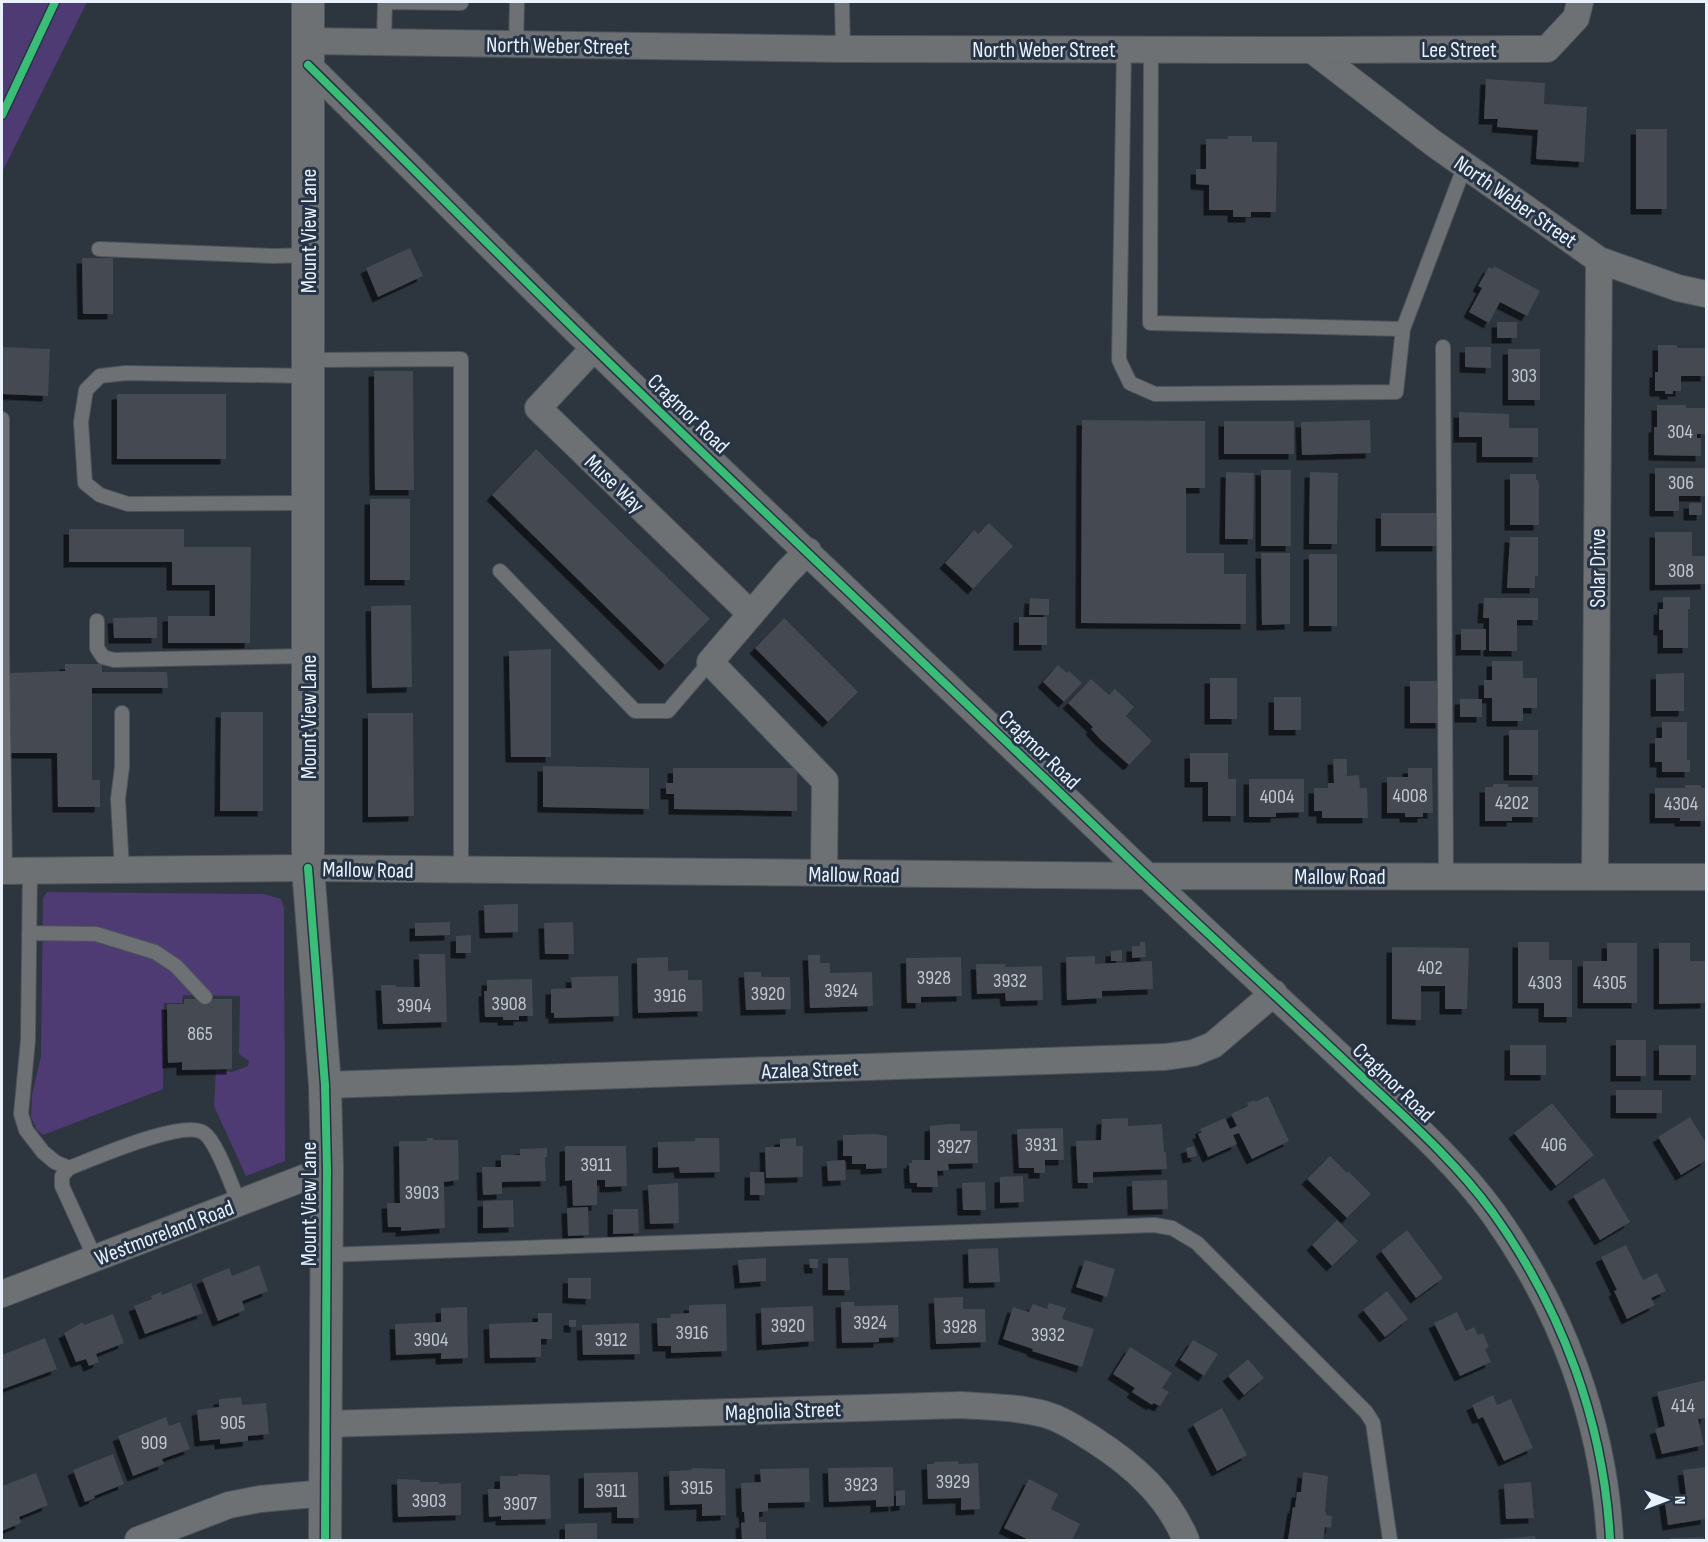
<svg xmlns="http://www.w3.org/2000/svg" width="1708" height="1542" viewBox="0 0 1708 1542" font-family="'Sofia Sans Condensed',sans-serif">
	<defs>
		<filter id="shadow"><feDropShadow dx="-5.5" dy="5.5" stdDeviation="0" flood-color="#0009"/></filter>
	</defs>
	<rect width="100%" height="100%" fill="#2d353e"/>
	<!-- green -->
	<path fill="#4f3b73" d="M2,2H87L2,172Z
		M47,892L264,894L281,899L284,908L285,1161L246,1176L214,1106L216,1070L232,1072L248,1066L249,1061L239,1054L240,996L183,995L182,1003H164L163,1089L43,1135L37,1130L31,1117L32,1095L41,1056L43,898Z"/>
	<!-- building -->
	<path fill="#444851" filter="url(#shadow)" d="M1486,79L1545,83L1544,104L1587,107L1584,162L1536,159L1538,130L1497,127L1498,119H1484Z
		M1636,129H1667V209H1636Z
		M1228,136H1252V142H1277L1276,212H1251V217H1233V210H1209V185L1196,184V169H1206V139H1228Z
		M410,248L423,276L378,297L366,268Z
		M82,258H113V314H83Z
		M1494,266L1540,291L1527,316L1500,302L1489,323L1469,312L1482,288L1478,286L1489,267L1493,269Z
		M1497,322H1517V338H1497Z
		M1658,345H1677V348H1706V376H1681V391H1673V394H1665V391H1655V372H1658Z
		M2,347L50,349L48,396L2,394Z
		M1465,347H1491V368L1465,367Z
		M1508,349H1540V400H1508Z
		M374,371H413L414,490H375Z
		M117,394H226V459H117Z
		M1657,405H1686V408H1706V434H1697V438H1701V456L1654,455V427H1657Z
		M1459,412L1509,414V428H1538V457H1482V437H1459Z
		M1082,420L1205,421V488H1186V553H1224V574H1246V624L1081,623Z
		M1370,420L1371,453L1302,455L1301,422Z
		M1224,421H1294V454H1224Z
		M536,449L710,619L665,665L492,495Z
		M1655,468H1706V496H1679V511H1655Z
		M1261,470H1291V546H1261Z
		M1226,472L1254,473L1253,539H1225Z
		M1310,472L1338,473L1337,544H1309Z
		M1510,474H1536V480H1538L1539,485V525H1510Z
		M370,499H410V580H370Z
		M1689,503H1702V515H1689Z
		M1381,513H1438V546H1381Z
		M989,523L1013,546L973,589L945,563L974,530L978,534Z
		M69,529H184V547H251L250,643H168V616H215V585H172V562H69Z
		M1655,532H1692V556H1706V584L1655,585Z
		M1510,537H1538V576H1535V588H1507Z
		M1261,553H1290V624L1262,625Z
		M1309,554H1337V626H1309Z
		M1663,597H1690V609H1688V648H1663V630H1659V609H1663Z
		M1030,598L1049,599V615H1029Z
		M1484,598H1538V620H1517V651H1489V618H1483Z
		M411,605L412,687L372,688L371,606Z
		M157,617V638H114L113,618Z
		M1019,617H1047V645H1019Z
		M784,618L858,692L828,722L755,648Z
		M1461,629H1486V650H1461Z
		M551,649V757H511L509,651Z
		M1492,661H1523V678H1537V708H1523V721H1492V698H1484V680H1492Z
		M65,664H102V672H167L168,688H92V780H100V807H58L57,753H10V673L65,671Z
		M1058,665L1067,673L1069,671L1082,683L1064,702L1043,682Z
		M1684,673V711H1656V674Z
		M1210,678H1237V719H1210Z
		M1091,679L1109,695L1115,689L1134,707L1126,716L1152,741L1129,765L1101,740L1091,729L1093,727L1068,703Z
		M1410,681H1441V723H1410Z
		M1274,697H1301V730H1274Z
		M1460,699H1482V717H1460Z
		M221,712H263V811H220Z
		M368,713H413L414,816L368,817Z
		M1662,722H1687V760H1690V772H1662V762H1655V738H1662Z
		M1509,730H1538V775H1509Z
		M1190,753H1228V779H1236V816H1208V782H1190Z
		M1333,759H1347V776L1359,775L1360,788H1367L1368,818H1322V811H1314V788H1328V783H1334Z
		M543,766L649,768V809L543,807Z
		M673,768H797V811L674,809V794H666V783H673Z
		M1408,768H1432L1433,813H1423V817H1405V813H1387V777H1408Z
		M1249,779H1304V812L1276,813V817H1249Z
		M1493,784H1508V787H1538V817H1512V821H1485V787H1493Z
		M1685,785H1701V788H1706V821H1680V818H1655V788H1685Z
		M518,904V932L485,933L484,905Z
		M450,922V935L415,936V923Z
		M573,922L574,954H545L544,923Z
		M471,935V953H456V936Z
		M1140,942H1145L1146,957L1132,958V946H1140Z
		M1518,942H1549V960H1572V1017H1544V1003H1518Z
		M1607,943H1637V1003H1583V961H1607Z
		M1659,943H1690V961H1706V1003L1659,1004Z
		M1392,947L1469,948L1467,1009H1445V986H1421V1020L1392,1019Z
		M1122,950V961H1111V951Z
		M419,954H445L447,1022L383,1024L381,985H396V987H420Z
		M808,955H820V963H830V973L872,972L873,1006L810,1008Z
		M1095,956V964L1152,961L1153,989L1102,991V998L1067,1000L1066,957Z
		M668,957V971L688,970V980H702L703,1011L638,1013L637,958Z
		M961,957L962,996L921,997V1003H907L906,958Z
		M976,964H1005L1006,967L1042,966L1043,1000L1006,1001L1005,993L977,994Z
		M744,972H761V977H790L791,1009L746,1010Z
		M618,976L619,1016L554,1018V1013H551V989L572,988L571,977Z
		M532,979L533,1016H519V1020H503V1017H485L484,991H487V980Z
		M184,999H232V1069L182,1070V1062L168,1063L167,1004H184Z
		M1616,1040H1646V1076H1616Z
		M1510,1045H1546V1075H1510Z
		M1659,1045H1696V1075H1659Z
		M1616,1090H1662V1113H1616Z
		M1268,1096L1289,1141L1252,1159L1239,1133L1233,1135L1237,1144L1208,1157L1198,1134L1202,1132L1200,1129L1225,1118L1230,1129L1237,1126L1231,1114L1248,1106L1247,1103L1255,1100V1102Z
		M1552,1103L1594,1155L1556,1186L1514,1133Z
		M1690,1117L1706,1143V1160L1681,1175L1658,1137Z
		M1128,1118V1126L1162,1124L1164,1152H1166L1167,1169L1093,1172V1183H1078L1076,1141L1101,1140L1102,1119Z
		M948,1124H960V1131H977L978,1163L948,1164L949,1170L937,1171L938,1187H917V1183H910L909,1163H912V1160H930V1126Z
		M1063,1128L1064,1160H1045V1173H1034V1168H1019L1017,1129Z
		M875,1134L887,1136V1168L866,1169V1164H852V1156H843V1135Z
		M427,1138H433V1140H458L459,1180L444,1182L445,1228L401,1231V1227H388L387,1203H400L399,1141H427Z
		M695,1138H719L720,1172L680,1173L679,1167L658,1168V1142L695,1141Z
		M796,1138V1146H803V1177L766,1178L765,1147H780V1139Z
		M565,1146H626L627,1186L605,1187V1180H597V1205L573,1206L572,1180L565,1181Z
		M1194,1146L1197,1156L1188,1158L1186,1148Z
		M547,1148V1157H545L546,1181L502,1182V1194L483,1195L482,1167H501V1155H520V1149Z
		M1330,1156L1347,1173L1348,1171L1371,1194L1347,1218L1307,1179Z
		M845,1160L846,1180L828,1181L827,1161Z
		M750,1172H764L765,1195H750Z
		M1023,1176L1024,1202L1000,1203V1177Z
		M1604,1178L1630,1222L1600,1240L1573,1196Z
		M1167,1180L1168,1209L1133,1210L1132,1181Z
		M985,1182L986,1210H963L962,1183Z
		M678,1183L679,1223L650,1224L648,1185Z
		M513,1200L514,1227L483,1228V1201Z
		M588,1207L589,1235L568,1236L567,1208Z
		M613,1209H638L639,1233L613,1234Z
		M1337,1220L1358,1241L1332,1266L1312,1245Z
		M1407,1230L1443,1278L1416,1298L1381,1251Z
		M1626,1245L1643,1280L1657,1273L1666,1291L1651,1298L1655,1305L1627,1319L1614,1291L1617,1290L1601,1257Z
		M998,1248L1000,1282L969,1283L968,1249Z
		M766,1258V1281L740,1283L738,1260Z
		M828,1258H848L850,1290H828Z
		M809,1259H818V1268H810Z
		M1085,1260L1115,1269L1107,1297L1076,1287Z
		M259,1265L268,1291L242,1301L245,1310L218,1321L202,1279L229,1268L232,1276Z
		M568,1278H591V1299L568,1298Z
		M191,1283L203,1313L145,1334L134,1306L152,1299L151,1296L161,1292L162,1295Z
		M1387,1291L1408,1319L1385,1337L1363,1310Z
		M963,1297V1309H985L986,1342L936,1344L934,1298Z
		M841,1302H854V1306L898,1305L899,1337L879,1338V1342L842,1343Z
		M1049,1303L1066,1308L1062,1319L1094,1329L1082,1367L1032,1351L1033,1349L1003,1339L1013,1307L1029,1312L1033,1304L1047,1309Z
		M726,1304L727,1351L671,1353V1346H658L657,1318H671L670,1314L689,1313V1305Z
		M813,1306L814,1341L762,1345L761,1308Z
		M467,1307L468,1358L441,1359V1353L396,1355L395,1324L441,1322V1308Z
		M1457,1312L1466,1331L1474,1327L1478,1335L1483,1333L1489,1347L1485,1349L1491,1362L1460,1376L1434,1323Z
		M538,1313H552V1339H541V1357L490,1358L489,1324L538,1322Z
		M113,1314L124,1343L96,1354L99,1362L89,1366L86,1359L76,1362L64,1333L83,1322L84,1325Z
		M569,1320H576V1327H569Z
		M639,1323L640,1354L583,1355L582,1325Z
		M45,1338L57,1369L3,1389L2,1355Z
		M1193,1340L1218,1354L1204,1376L1180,1360Z
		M1130,1347L1172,1373L1162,1388L1169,1392L1160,1406L1153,1403L1152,1405L1132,1392L1135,1388L1113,1374Z
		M1248,1359L1264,1378L1244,1395L1228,1376Z
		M1706,1380V1418L1698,1419L1704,1445L1662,1454L1655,1429L1665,1426L1657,1392Z
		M1493,1395L1497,1405L1511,1399L1533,1448L1504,1461L1483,1417L1478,1419L1472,1405Z
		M241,1397L242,1405L266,1403L269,1434L248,1436V1441L220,1444V1439L200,1441L197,1410L219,1407V1399Z
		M1222,1408L1247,1455L1217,1471L1193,1424Z
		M166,1417L169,1426L180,1422L190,1449L162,1459L164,1464L133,1476L118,1436Z
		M113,1454L124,1484L94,1496L95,1498L85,1502L73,1470Z
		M958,1461L959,1464L978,1463L980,1509L961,1510V1498L928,1499L927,1464H934V1462Z
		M893,1467L894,1506L876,1507V1500L829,1502L828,1468Z
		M1706,1467V1519L1668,1525L1664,1497L1686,1494L1683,1470Z
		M691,1468L725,1469L726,1515L702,1516V1504L670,1505L669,1471L692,1470Z
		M809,1468L810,1502L768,1503V1511L759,1512V1522H766V1540H742L741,1523L745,1522L744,1512H742L741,1483L761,1482L760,1469Z
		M638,1472L639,1518H617V1507L584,1508V1473Z
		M1303,1472L1328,1476L1325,1512H1326V1515L1332,1516L1331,1528L1325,1527L1323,1540H1288L1293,1507L1295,1508L1297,1492H1301Z
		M36,1473L48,1505L19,1517L21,1523L2,1531V1486Z
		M518,1474L550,1475L551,1519L501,1520V1516L489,1517L488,1489H500V1476H518Z
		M397,1479L420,1480V1482H439V1484L461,1483V1515L398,1517Z
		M1029,1479L1058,1494L1051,1509L1080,1524L1072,1540H1029L1004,1528Z
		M1531,1482L1534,1518L1506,1519L1504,1484Z
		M905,1490V1505L896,1506V1491Z
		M597,1523V1540H565V1524Z
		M1535,1536L1536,1540H1497V1539Z
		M1704,1537V1540H1670V1538Z"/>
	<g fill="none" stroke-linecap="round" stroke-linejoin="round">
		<defs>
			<path id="service" d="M385,2L461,3
				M842,2L843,49
				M384,42L385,2
				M516,44L517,2
				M1124,49L1119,360L1130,383L1155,394L1396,392L1403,329
				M1151,49L1150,323L1403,329L1465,165
				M99,249L274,256L308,255
				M1443,347L1446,876
				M308,360L461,359V870
				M308,376L126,373L100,376L86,390L81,422L85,483L100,495L128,504L308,503
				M2,419V654L5,871
				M500,571L635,711H668L710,662
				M97,621V648L103,657L114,660L308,656
				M30,870L28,1040L21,1114L26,1130L43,1152L55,1162L69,1168
				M122,870L118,799L122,767V713
				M29,933L96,934L155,952L176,966L205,997
				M327,1255L1154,1225L1172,1228L1197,1243L1366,1412L1373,1423L1390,1540
				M95,1258L62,1186V1176L69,1168C93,1159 184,1118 204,1133C217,1142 232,1187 239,1203"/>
			<path id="minor" d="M308,41L843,49L1312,50L1433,143L1599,260L1678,288L1706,294
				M1312,50L1547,49L1576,18L1580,2
				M308,65C404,159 498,255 594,348C770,519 949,686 1126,856C1203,930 1283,1002 1361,1076C1407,1119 1456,1162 1493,1213C1562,1309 1604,1423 1610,1540
				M594,348L538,408L751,614
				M808,551L787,572L710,662L825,781L824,873
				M2,871L308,868L1147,876L1706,877
				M1595,876L1599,260
				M325,1085L1165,1057L1193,1053L1213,1045L1274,993
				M2,1294L327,1169
				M326,1424L961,1405C989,1407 1018,1407 1044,1414C1062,1419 1078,1430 1094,1440C1133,1465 1168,1496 1186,1540
				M138,1540L229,1505L260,1499L325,1493"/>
			<path id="tertiary" d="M308,2V868L325,1085L327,1169L325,1540"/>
		</defs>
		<!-- service casing -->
		<use href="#service" stroke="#4d535b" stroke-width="16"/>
		<!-- minor casing -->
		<use href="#minor" stroke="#4d535b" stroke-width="28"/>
		<!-- tertiary casing -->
		<use href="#tertiary" stroke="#4d535b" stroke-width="34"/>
		<!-- service -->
		<use href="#service" stroke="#6e7174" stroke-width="14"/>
		<!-- minor -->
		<use href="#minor" stroke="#6e7174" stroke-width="26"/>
		<!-- tertiary -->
		<use href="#tertiary" stroke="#6e7174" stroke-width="32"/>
		<defs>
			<path id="cycleway" d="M308,65C404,159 498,255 594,348C770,519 949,686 1126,856C1203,930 1283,1002 1361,1076C1407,1119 1456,1162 1493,1213C1562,1309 1604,1423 1610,1540
				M2,115L55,2
				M308,868L325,1085L327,1169L325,1540"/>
		</defs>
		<!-- cycleway casing -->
		<use href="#cycleway" stroke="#263445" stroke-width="11"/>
		<!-- cycleway -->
		<use href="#cycleway" stroke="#3abd76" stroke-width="8"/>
	</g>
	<g text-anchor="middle" stroke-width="6" stroke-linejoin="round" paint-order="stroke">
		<!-- number labels -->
		<g font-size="20" fill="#bfc7d1">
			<text x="1524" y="382">303</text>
			<text x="1680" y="438">304</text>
			<text x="1681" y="489">306</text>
			<text x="1681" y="577">308</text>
			<text x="1410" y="802">4008</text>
			<text x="1277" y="803">4004</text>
			<text x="1512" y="809">4202</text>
			<text x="1681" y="810">4304</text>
			<text x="1430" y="974">402</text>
			<text x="934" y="984">3928</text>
			<text x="1010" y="987">3932</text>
			<text x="1545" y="989">4303</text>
			<text x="1610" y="989">4305</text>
			<text x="841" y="997">3924</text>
			<text x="768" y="1000">3920</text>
			<text x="670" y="1002">3916</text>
			<text x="509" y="1010">3908</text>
			<text x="414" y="1012">3904</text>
			<text x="200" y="1040">865</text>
			<text x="1041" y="1151">3931</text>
			<text x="1554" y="1151">406</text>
			<text x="954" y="1153">3927</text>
			<text x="596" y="1171">3911</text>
			<text x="422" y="1199">3903</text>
			<text x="870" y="1329">3924</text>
			<text x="788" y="1332">3920</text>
			<text x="960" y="1333">3928</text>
			<text x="692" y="1339">3916</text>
			<text x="1048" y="1341">3932</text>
			<text x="431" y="1346">3904</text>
			<text x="611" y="1346">3912</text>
			<text x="1683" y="1412">414</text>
			<text x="233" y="1429">905</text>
			<text x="154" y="1449">909</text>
			<text x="953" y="1488">3929</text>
			<text x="861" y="1491">3923</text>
			<text x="697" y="1494">3915</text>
			<text x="611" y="1497">3911</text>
			<text x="429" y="1507">3903</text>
			<text x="520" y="1510">3907</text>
		</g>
		<!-- street labels -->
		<g font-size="22" fill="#e8f1fc" stroke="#263445">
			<text transform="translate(558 45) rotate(1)" y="8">North Weber Street</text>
			<text x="1044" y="57">North Weber Street</text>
			<text x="1459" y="57">Lee Street</text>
			<text transform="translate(1516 201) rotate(35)" y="8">North Weber Street</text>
			<text transform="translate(308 231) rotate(-90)" y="8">Mount View Lane</text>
			<text transform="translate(689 413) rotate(44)" y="8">Cragmor Road</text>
			<text transform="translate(615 483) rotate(44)" y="8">Muse Way</text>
			<text transform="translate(1597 568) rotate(-90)" y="8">Solar Drive</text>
			<text transform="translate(308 717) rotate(-90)" y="8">Mount View Lane</text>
			<text transform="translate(1040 749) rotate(44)" y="8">Cragmor Road</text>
			<text transform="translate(368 869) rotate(1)" y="8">Mallow Road</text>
			<text transform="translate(854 874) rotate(1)" y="8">Mallow Road</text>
			<text x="1340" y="884">Mallow Road</text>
			<text transform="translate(810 1069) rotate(-2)" y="8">Azalea Street</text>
			<text transform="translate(1394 1082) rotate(44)" y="8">Cragmor Road</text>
			<text transform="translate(308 1204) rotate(-90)" y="8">Mount View Lane</text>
			<text transform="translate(164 1232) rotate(-21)" y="8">Westmoreland Road</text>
			<text transform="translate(783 1410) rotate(-2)" y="8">Magnolia Street</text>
		</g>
	</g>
	<!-- border -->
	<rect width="1708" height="1542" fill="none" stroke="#e8f1fc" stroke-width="6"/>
	<!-- north arrow -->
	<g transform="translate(1666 1500) rotate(90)" stroke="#263445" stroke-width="4.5" paint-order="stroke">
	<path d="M0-4.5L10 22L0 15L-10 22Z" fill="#e8f1fc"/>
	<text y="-9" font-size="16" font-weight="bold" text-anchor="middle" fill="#e8f1fc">N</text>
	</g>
</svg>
